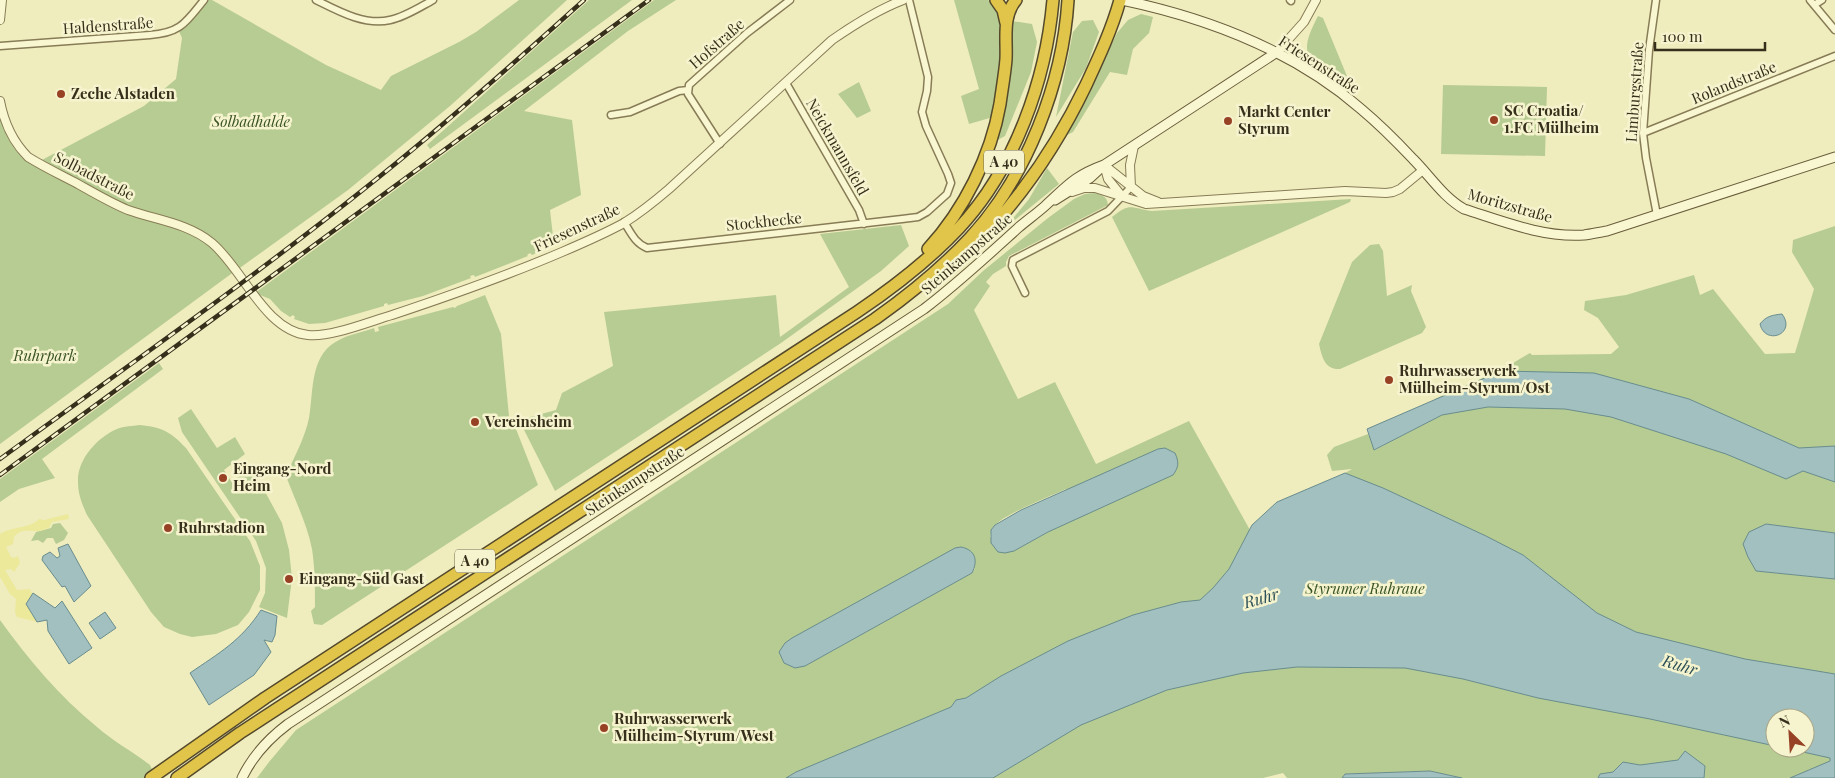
<svg xmlns="http://www.w3.org/2000/svg" width="1835" height="778" viewBox="0 0 1835 778" font-family="'Playfair Display',serif">
	<rect width="100%" height="100%" fill="#efecbe"/>
	<!-- green -->
	<path fill="#b7cc92" fill-rule="evenodd" d="M206,0H212L326,65L381,90L391,76L459,42L476,32L519,0H567L450,106L348,190L237,270L216,245L118,203L40,161L144,106L176,79L182,38L178,29Z
		M589,0H632L430,149L427,145Z
		M654,0H676L628,31L524,111L572,120L581,195L550,210L554,245L545,249L543,247L540,248L541,251L532,255L530,253L527,255L528,256L475,277L474,275L470,276L471,278L423,296L388,305L387,303L384,304V306L325,323L309,324L294,319L295,317L293,315L290,317L281,311L270,299L255,293Z
		M954,0H988C991,2 995,5 997,8C1006,25 996,96 993,117L969,124L961,96L979,89Z
		M1141,14L1153,17L1149,33L1133,49L1127,75L1110,72L1073,132L1067,135L1117,33L1128,20Z
		M1318,16L1323,18L1349,81L1345,83C1310,59 1295,60 1318,16Z
		M1093,20L1099,32L1086,68L1056,117L1073,32L1082,21Z
		M1012,21L1032,24L1037,42L1031,72L1005,136L994,142L1010,56Z
		M859,82L871,111L857,118L838,94Z
		M1443,85L1547,87L1545,156L1441,154Z
		M0,107L4,119L34,163L128,211L186,230L215,247L235,271L0,444Z
		M1047,168L1059,184L1005,228L1029,199Z
		M1094,193C1102,195 1107,196 1108,205L1009,256L1006,262V266L993,274L986,282L990,286L974,310L1018,399L1055,382L1096,464L1189,421L1250,530L1237,555L1350,475L1345,473L1352,469L1332,471L1327,455L1334,447L1368,434L1375,450L1441,415L1435,399L1503,369L1530,353L1532,355L1611,354L1619,347L1598,318L1584,310L1585,301L1626,295L1694,275L1700,295L1713,289L1765,354L1795,353L1814,289L1792,252L1793,240L1835,226V533L1766,524L1756,571L1835,579V751L1813,753L1831,758L1830,762L1790,778H1462L1430,771L1345,774L1342,778H1287L1283,773L1263,778H257L269,762L296,730L948,304L983,271L1048,218L1074,199L1085,194ZM1066,489L1048,532L1014,551L990,537C991,533 991,529 994,526C1006,513 1049,497 1066,489ZM975,568L972,573L805,666L784,663L779,652ZM1775,718H1805V748H1775Z
		M1351,199L1350,202L1149,291L1112,217C1131,202 1130,208 1152,211Z
		M901,225L909,246L881,271L781,343L555,491L519,420L556,410L562,393L613,366L604,312L776,295L780,337L849,287L820,234Z
		M1379,244L1383,251L1387,296L1412,285L1411,291L1426,327L1422,333L1340,369C1325,370 1322,357 1319,344L1352,262L1370,245Z
		M485,295L501,334L509,416L507,417L509,423L514,424L538,485L322,625L314,624L311,611L315,607C315,588 315,568 312,549C307,524 295,500 286,476C294,457 305,438 309,418C314,390 309,353 341,339C351,334 363,332 374,328L375,332L379,331L378,327L453,307L455,308L457,306Z
		M159,363L163,369L42,459L55,478L19,489L0,502V479Z
		M191,409L217,448L235,437L245,454L224,470L231,481L248,472L263,488L282,523L289,550L292,578L287,618L259,607L265,593L266,568L256,541L182,432L178,418Z
		M140,425C162,427 171,432 186,448L250,541L260,566V590L249,612L238,625L216,634L192,637L180,634L164,627L151,612L87,515C82,504 78,494 78,482C77,459 98,437 117,429C124,426 133,426 140,425Z
		M60,523L68,533L64,540L56,544L53,538H47L43,543L38,540L31,541L36,532L51,528L53,524Z
		M0,620C28,659 59,696 97,727C113,741 133,752 150,765L154,774L160,778H0Z"/>
	<!-- sand -->
	<path fill="#ecea9a" d="M68,514L69,519L52,522L49,528C45,529 40,532 36,531C28,531 20,529 14,537L13,544L6,547L11,557L14,558L18,556L20,563L14,572L11,569L5,570L17,590L31,589L30,591L33,593L26,604L37,622L17,617L15,612L16,599L10,594L0,577V534C12,526 29,529 39,519L44,520Z"/>
	<!-- water -->
	<path fill="#a1c0bf" stroke="#698d8e" d="M1782,314C1797,334 1765,346 1760,324C1766,316 1773,315 1782,314Z
		M1501,371L1594,373L1689,399L1799,448L1835,446V482L1803,471L1786,479L1726,454L1611,417L1565,409L1488,407L1442,415L1374,450L1367,429Z
		M1165,448L1175,453C1179,462 1179,467 1173,475L1048,532L1014,551L1005,553L998,552L991,543V530L995,525L1021,510L1158,449Z
		M1345,473L1383,488L1486,536L1523,555L1597,613L1636,632L1745,659L1835,674V778H1790L1830,761V758L1785,748H1805V718H1775V746L1650,719L1538,698L1463,679L1405,668L1297,667L1243,673L1167,690L1081,725L993,778H786L796,772L951,707L956,700L966,698L1001,676L1068,641L1133,615L1181,602L1200,600L1213,588L1229,569L1252,525L1277,502Z
		M1766,524L1835,533V579L1756,571L1748,557L1743,544L1749,532Z
		M68,544L91,586L74,602L65,586L62,587L42,560L43,556L50,552L57,558L60,556L58,548Z
		M961,547C976,550 978,561 972,573L805,666L795,668L784,663L779,652L785,643L792,638L955,548Z
		M33,593L55,608L62,601L92,648L69,664L48,631L47,620L37,622L26,604Z
		M261,610L277,616L275,635L272,642L264,640L271,652L254,675L209,705L190,673C219,653 241,641 261,610Z
		M105,612L116,628L100,639L89,623Z
		M1685,751L1705,766L1704,778H1598L1600,774L1613,772L1623,762L1640,765L1678,760Z
		M1430,771L1462,778H1342L1345,774Z"/>
	<g fill="none" stroke-linecap="round" stroke-linejoin="round">
		<defs>
			<path id="minor" d="M316,0C338,11 365,26 390,20C405,17 420,7 433,0
				M1290,0L1291,1
				M1656,0L1649,50L1643,133L1646,158L1657,215
				M1810,0L1835,30
				M1814,5L1822,0
				M0,46L150,35C181,33 186,22 204,0
				M786,83L859,210L864,224
				M611,115L630,112L679,91L688,90
				M1643,133L1835,56
				M720,144L688,94L689,85L747,33L790,0
				M624,222C631,233 635,243 647,248L902,219L918,217L927,212L947,194L951,183L948,174L926,126L922,112L927,91L928,77L909,0
				M1025,293L1012,266L1013,260L1108,211L1131,187"/>
			<path id="tertiary" d="M0,20L2,0
				M1277,52L1304,22L1316,0
				M0,101C4,122 13,142 28,157C44,167 61,175 78,184C94,193 111,203 128,210C156,220 188,223 212,243C243,269 265,331 308,335C329,338 371,321 392,315C449,296 506,276 562,252C583,243 604,234 624,223C640,213 655,201 669,189L832,40C855,24 877,10 903,0
				M1104,165L1143,196L1158,202
				M1104,165L1108,179L1121,195
				M1131,187L1130,165L1134,146
				M1072,192L1084,188H1095L1146,204L1345,191L1386,193L1393,192L1400,189L1423,170"/>
			<path id="secondary" d="M1122,0C1208,18 1294,51 1361,109C1379,124 1397,142 1413,159C1430,176 1443,197 1464,209C1502,221 1544,238 1584,235C1592,234 1600,232 1607,231L1835,157
				M1055,200L1090,178L1104,165L1277,52
				M242,778C253,755 268,739 288,724L924,309C957,284 987,256 1018,228C1026,221 1036,214 1045,206C1067,186 1074,176 1104,165"/>
			<path id="motorway" d="M996,0L1003,10L1006,23
				M928,249C964,210 991,156 1000,104C1002,89 1005,73 1006,59C1007,39 1002,16 1016,0
				M949,270C1008,217 1052,156 1086,85C1099,57 1112,29 1120,0
				M151,778L265,698L857,312C894,287 929,260 959,228C1015,168 1046,80 1053,0
				M177,778L240,733L875,319C909,295 941,269 970,238C1027,177 1063,82 1068,0"/>
		</defs>
		<!-- minor casing -->
		<use href="#minor" stroke="#877c56" stroke-width="9"/>
		<!-- tertiary casing -->
		<use href="#tertiary" stroke="#877c56" stroke-width="10"/>
		<!-- secondary casing -->
		<use href="#secondary" stroke="#695d3a" stroke-width="11"/>
		<!-- motorway casing -->
		<use href="#motorway" stroke="#54492b" stroke-width="14"/>
		<!-- minor -->
		<use href="#minor" stroke="#f9f7d1" stroke-width="6"/>
		<!-- tertiary -->
		<use href="#tertiary" stroke="#f9f7d1" stroke-width="8"/>
		<!-- secondary -->
		<use href="#secondary" stroke="#f9f7d1" stroke-width="9"/>
		<!-- motorway -->
		<use href="#motorway" stroke="#e1c54b" stroke-width="11"/>
		<defs>
			<path id="rail" d="M0,459C122,370 246,283 364,189C440,129 512,65 584,0
				M0,475L649,0"/>
		</defs>
		<!-- rail casing -->
		<use href="#rail" stroke="#362f1b" stroke-width="4.5"/>
		<!-- rail -->
		<use href="#rail" stroke="#f6f4ce" stroke-width="2.5" stroke-dasharray="8" stroke-linecap="butt"/>
	</g>
	<!-- markers -->
	<g fill="#974125" stroke="#f6f4ce" stroke-width="2">
		<circle cx="61" cy="94" r="5"/>
		<circle cx="1494" cy="120" r="5"/>
		<circle cx="1228" cy="121" r="5"/>
		<circle cx="1389" cy="380" r="5"/>
		<circle cx="475" cy="422" r="5"/>
		<circle cx="223" cy="478" r="5"/>
		<circle cx="168" cy="528" r="5"/>
		<circle cx="289" cy="579" r="5"/>
		<circle cx="604" cy="728" r="5"/>
	</g>
	<g text-anchor="middle" stroke-width="5" stroke-linejoin="round" paint-order="stroke">
		<!-- shield labels -->
		<g fill="#f6f4ce" stroke="#706a51" stroke-width="1">
			<rect x="984" y="150.5" width="40" height="23" rx="4"/>
			<rect x="455" y="549.5" width="40" height="23" rx="4"/>
		</g>
		<g font-size="14" font-weight="bold" fill="#362f1b">
			<text x="1004" y="167">A 40</text>
			<text x="475" y="566">A 40</text>
		</g>
		<!-- street labels -->
		<g font-size="15" fill="#362f1b" stroke="#f6f4ce">
			<text transform="translate(108 26) rotate(-4)" y="5">Haldenstraße</text>
			<text transform="translate(717 44) rotate(-41)" y="5">Hofstraße</text>
			<text transform="translate(1319 65) rotate(33)" y="5">Friesenstraße</text>
			<text transform="translate(1734 83) rotate(-22)" y="5">Rolandstraße</text>
			<text transform="translate(1635 92) rotate(-86)" y="5">Limburgstraße</text>
			<text transform="translate(837 147) rotate(60)" y="5">Neickmannsfeld</text>
			<text transform="translate(94 176) rotate(27)" y="5">Solbadstraße</text>
			<text transform="translate(1510 206) rotate(16)" y="5">Moritzstraße</text>
			<text transform="translate(764 222) rotate(-6)" y="5">Stockhecke</text>
			<text transform="translate(577 228) rotate(-25)" y="5">Friesenstraße</text>
			<text transform="translate(967 254) rotate(-41)" y="5">Steinkampstraße</text>
			<text transform="translate(635 481) rotate(-33)" y="5">Steinkampstraße</text>
		</g>
		<!-- poi labels -->
		<g font-size="15" font-weight="bold" fill="#362f1b" stroke="#f6f4ce" text-anchor="start">
			<text x="71" y="99">Zeche Alstaden</text>
			<text x="1504" y="116">SC Croatia/<tspan x="1504" dy="17">1.FC Mülheim</tspan></text>
			<text x="1238" y="117">Markt Center<tspan x="1238" dy="17">Styrum</tspan></text>
			<text x="1399" y="376">Ruhrwasserwerk<tspan x="1399" dy="17">Mülheim-Styrum/Ost</tspan></text>
			<text x="485" y="427">Vereinsheim</text>
			<text x="233" y="474">Eingang-Nord<tspan x="233" dy="17">Heim</tspan></text>
			<text x="178" y="533">Ruhrstadion</text>
			<text x="299" y="584">Eingang-Süd Gast</text>
			<text x="614" y="724">Ruhrwasserwerk<tspan x="614" dy="17">Mülheim-Styrum/West</tspan></text>
		</g>
		<!-- park labels -->
		<g font-size="15" font-style="italic" fill="#3a5322" stroke="#f6f4ce">
			<text x="251" y="127">Solbadhalde</text>
			<text x="45" y="361">Ruhrpark</text>
			<text x="1365" y="594">Styrumer Ruhraue</text>
		</g>
		<!-- water labels -->
		<g font-size="16" font-style="italic" fill="#2a4e56" stroke="#f6f4ce">
			<text transform="translate(1261 598) rotate(-16)" y="6">Ruhr</text>
			<text transform="translate(1680 665) rotate(17)" y="6">Ruhr</text>
		</g>
	</g>
	<!-- north arrow -->
	<g transform="translate(1790 733) rotate(335)"><circle r="24" fill="#f6f4ce" stroke="#a9a586"/>
	<path d="M0-4L9 19L0 12L-9 19Z" fill="#974125"/>
	<text y="-8" font-size="14" font-weight="bold" text-anchor="middle" fill="#362f1b">N</text>
	</g>
	<!-- scale -->
	<path d="M1655 42v8h110v-8" fill="none" stroke="#362f1b" stroke-width="2.5"/>
	<text x="1662" y="42" font-size="15" fill="#362f1b" stroke="#f6f4ce" stroke-width="4" paint-order="stroke">100 m</text>
</svg>
